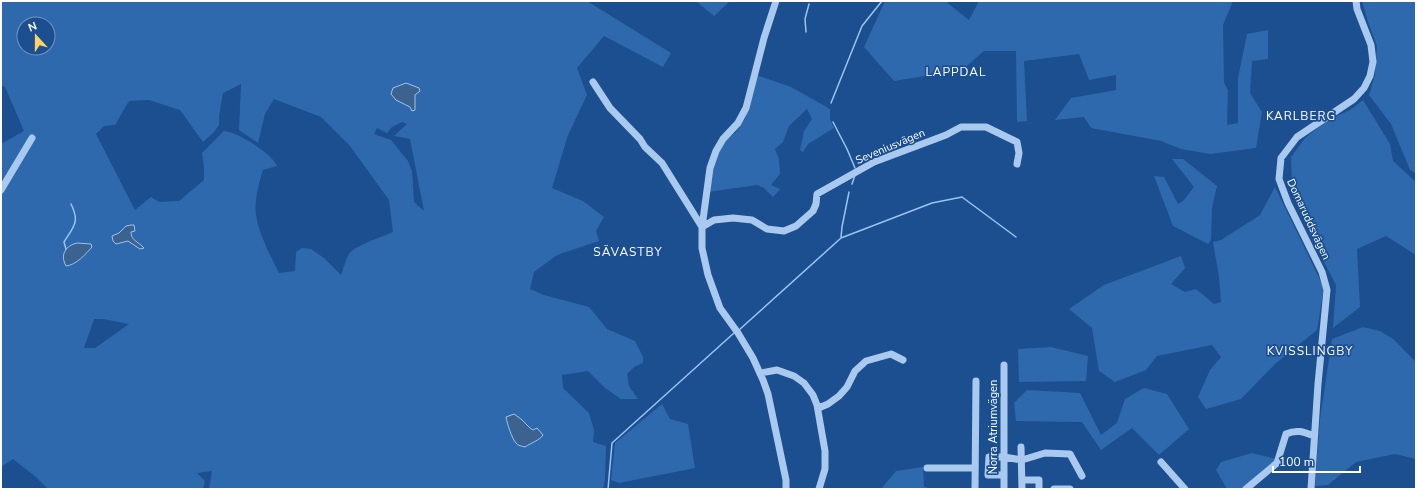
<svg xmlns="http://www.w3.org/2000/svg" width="1417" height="490" viewBox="0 0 1417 490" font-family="'Nunito Sans',sans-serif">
	<rect width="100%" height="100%" fill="#1b4f8f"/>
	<!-- green -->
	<path fill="#2e69ad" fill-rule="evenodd" d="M1,1H587L671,53L663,67L604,36L577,68L587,95L568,135L552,188L583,201L604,217L596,231L599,241L557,255L534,272L530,289L544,295L589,307L607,329L635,341L643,357V363L634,367L627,374L629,386L638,399H621L605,388L588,371L562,375L563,388L589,413L594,430L593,442L606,446L605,480L603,489H209L212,471L197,473L205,481L203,489H48L36,477L13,459L1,467V144L24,131L5,87L1,85ZM24,24H48V48H24ZM241,84L239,130L258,143L265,114L274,99L321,117L350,146L389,200L393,232C383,237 355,245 349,254C345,260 344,268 341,275L324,258L311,249L302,248L296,252L295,271L279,273C270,255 259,234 256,215C254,201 259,183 263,170L277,166C271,153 238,132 224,131L202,153L204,168V180L179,201L159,202L151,197L135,210L96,134L104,126L115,125L129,101L149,100L180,110L203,142L214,132L219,125V116L223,93ZM402,122L407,124L394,136L410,139L424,211L414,202L412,171L408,161L391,140L374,134L377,128L387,133L392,127ZM94,319H103L129,324L95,348H84Z
		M696,1H730L714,16Z
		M885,1H945L969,20L979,1H1233L1223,25L1224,83L1228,90L1227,125L1238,123V78L1247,34L1268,30V59L1252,61L1250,93L1262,112L1256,148L1210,154L1181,149L1161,141L1091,128L1084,117L1055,120L1071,98L1116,90V75L1089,80L1079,54L1024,61L1027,121L1017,122L1016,51H984L962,70L894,81L864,47Z
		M1362,1H1416V174L1410,170L1391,124L1369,95L1375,75L1377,46L1368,22Z
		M756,75L791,87L830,109V119L834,128L808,144L803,152L800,150L804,131L812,119L807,109L789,126L783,142L775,149L779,159L780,174L771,185L780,189L773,197L764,188L757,185L708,192L714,159L724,142L736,132L745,119Z
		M1363,100L1390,144L1393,161L1416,182V255L1386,236L1357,249L1360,307L1333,328L1336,285L1311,237L1292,188L1291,157L1305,138L1328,120L1350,110Z
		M1172,159H1183L1217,186L1212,208L1211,240L1208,244L1173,226L1154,176L1164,177L1178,204L1183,201L1194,187Z
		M1275,187L1324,288L1317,330L1275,364L1241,399L1206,409L1198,397L1210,370L1221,357L1212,345L1157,356L1146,370L1115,382L1099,371L1092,328L1069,309L1104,285L1181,256L1185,268L1171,284L1185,292L1196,289L1214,304L1221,302L1219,277L1213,242L1221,240L1260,215Z
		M1363,327L1380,331L1393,339L1416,362V459L1395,454L1356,462L1328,485L1315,486L1320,419L1332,339Z
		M1051,347L1088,356L1086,381L1019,382L1018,349Z
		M1144,388L1167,394L1189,429L1159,455L1132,428L1101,450L1082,422L1016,421L1014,403L1027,390L1080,393L1101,435L1117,423L1125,399Z
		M662,404L670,419L688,424L695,468L619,483L611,480L615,443Z
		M1252,453L1276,459L1274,464L1242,489H1227L1216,470L1221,462Z
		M923,467L924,487L933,489H881L896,471Z"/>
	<!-- water -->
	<path fill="#3c6290" stroke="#9cc4f0" d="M406,83L419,88L420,91L415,95V110L412,111L410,107L396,100L391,94L393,88Z
		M131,225H134L135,231L131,232C131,241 139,242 144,248L140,249L128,241L116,244L113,241L112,236L119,233L126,226Z
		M77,243L91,244L92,247C86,254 76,265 66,266C60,255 65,246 77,243Z
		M514,414L521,419L530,428L533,430L537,428L543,435C540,440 531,443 525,447C522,446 518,446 516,443C512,439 507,423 506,417Z"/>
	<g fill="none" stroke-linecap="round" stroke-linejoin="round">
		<!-- stream -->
		<path stroke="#9cc4f0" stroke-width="1.5" d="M806,32L805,19L809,4
			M831,103L862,26L882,1
			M833,122L847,149L855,168
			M852,184L855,175
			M841,237L842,227L849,192
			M66,249L64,242C74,226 80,222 71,204
			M739,330L841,238L932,203L962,197L1016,237
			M608,489L612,443L734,333"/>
		<!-- minor -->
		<path stroke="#a9c9ee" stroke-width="7" d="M776,1L764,38L746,108L738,123L723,139L716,151L710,168L702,227V248L708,275L720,308L738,333L753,358L763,380L768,394L786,480V489
			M593,82L610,108L640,139L645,147L662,163L702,227L714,220L733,218L752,220L767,229L784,231L796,226L813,211L816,204L817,194L874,162L946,135L961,127H986L1017,142L1019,153L1017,164
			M1,190L32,138
			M1004,365V489
			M761,373L777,370L794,376L804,383L813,395L817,405L825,451V469L819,489
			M817,405L821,407L828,404L839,396L847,387L855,371L866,361L891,354L903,360
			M1021,447L1022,489
			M1161,462L1185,489
			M927,468H975
			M1004,475H988L989,457H1004L1022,460L1045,453L1070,454L1082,476
			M1022,480H1039V489
			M975,489L976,381
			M1054,489H1070
			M1246,489L1277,463L1286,434C1297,429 1304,432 1314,436
			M1311,489L1318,384L1327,290L1322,272L1288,203L1279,179L1281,158L1297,137L1354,99L1364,88L1370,76L1373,62L1371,45L1357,9L1356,1"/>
	</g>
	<g text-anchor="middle" stroke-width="3.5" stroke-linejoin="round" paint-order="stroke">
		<!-- street labels -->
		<g font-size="11" fill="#fff" stroke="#1b4f8f">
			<text transform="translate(890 146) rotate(-23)" y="4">Seveniusvägen</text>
			<text transform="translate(1309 219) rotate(65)" y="4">Domaruddsvägen</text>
			<text transform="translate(993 427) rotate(-90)" y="4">Norra Atriumvägen</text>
		</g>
		<!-- neighbourhood labels -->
		<g font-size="12" letter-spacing="1" fill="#fff" stroke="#1b4f8f">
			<text x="956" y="76">LAPPDAL</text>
			<text x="1301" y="120">KARLBERG</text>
			<text x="628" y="256">SÄVASTBY</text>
			<text x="1310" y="355">KVISSLINGBY</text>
		</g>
	</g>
	<!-- border -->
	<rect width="1417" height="490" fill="none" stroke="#ffffff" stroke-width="4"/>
	<!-- north arrow -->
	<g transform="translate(36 36) rotate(339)"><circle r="19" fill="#1b4f8f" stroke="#7695bc"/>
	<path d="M0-3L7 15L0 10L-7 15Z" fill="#ffd166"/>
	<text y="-6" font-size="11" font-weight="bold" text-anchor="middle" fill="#ffffff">N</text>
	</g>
	<!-- scale -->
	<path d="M1273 466v6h87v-6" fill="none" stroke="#ffffff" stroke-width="2"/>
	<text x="1279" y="466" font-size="12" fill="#ffffff" stroke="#1b4f8f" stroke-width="3" paint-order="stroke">100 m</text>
</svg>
